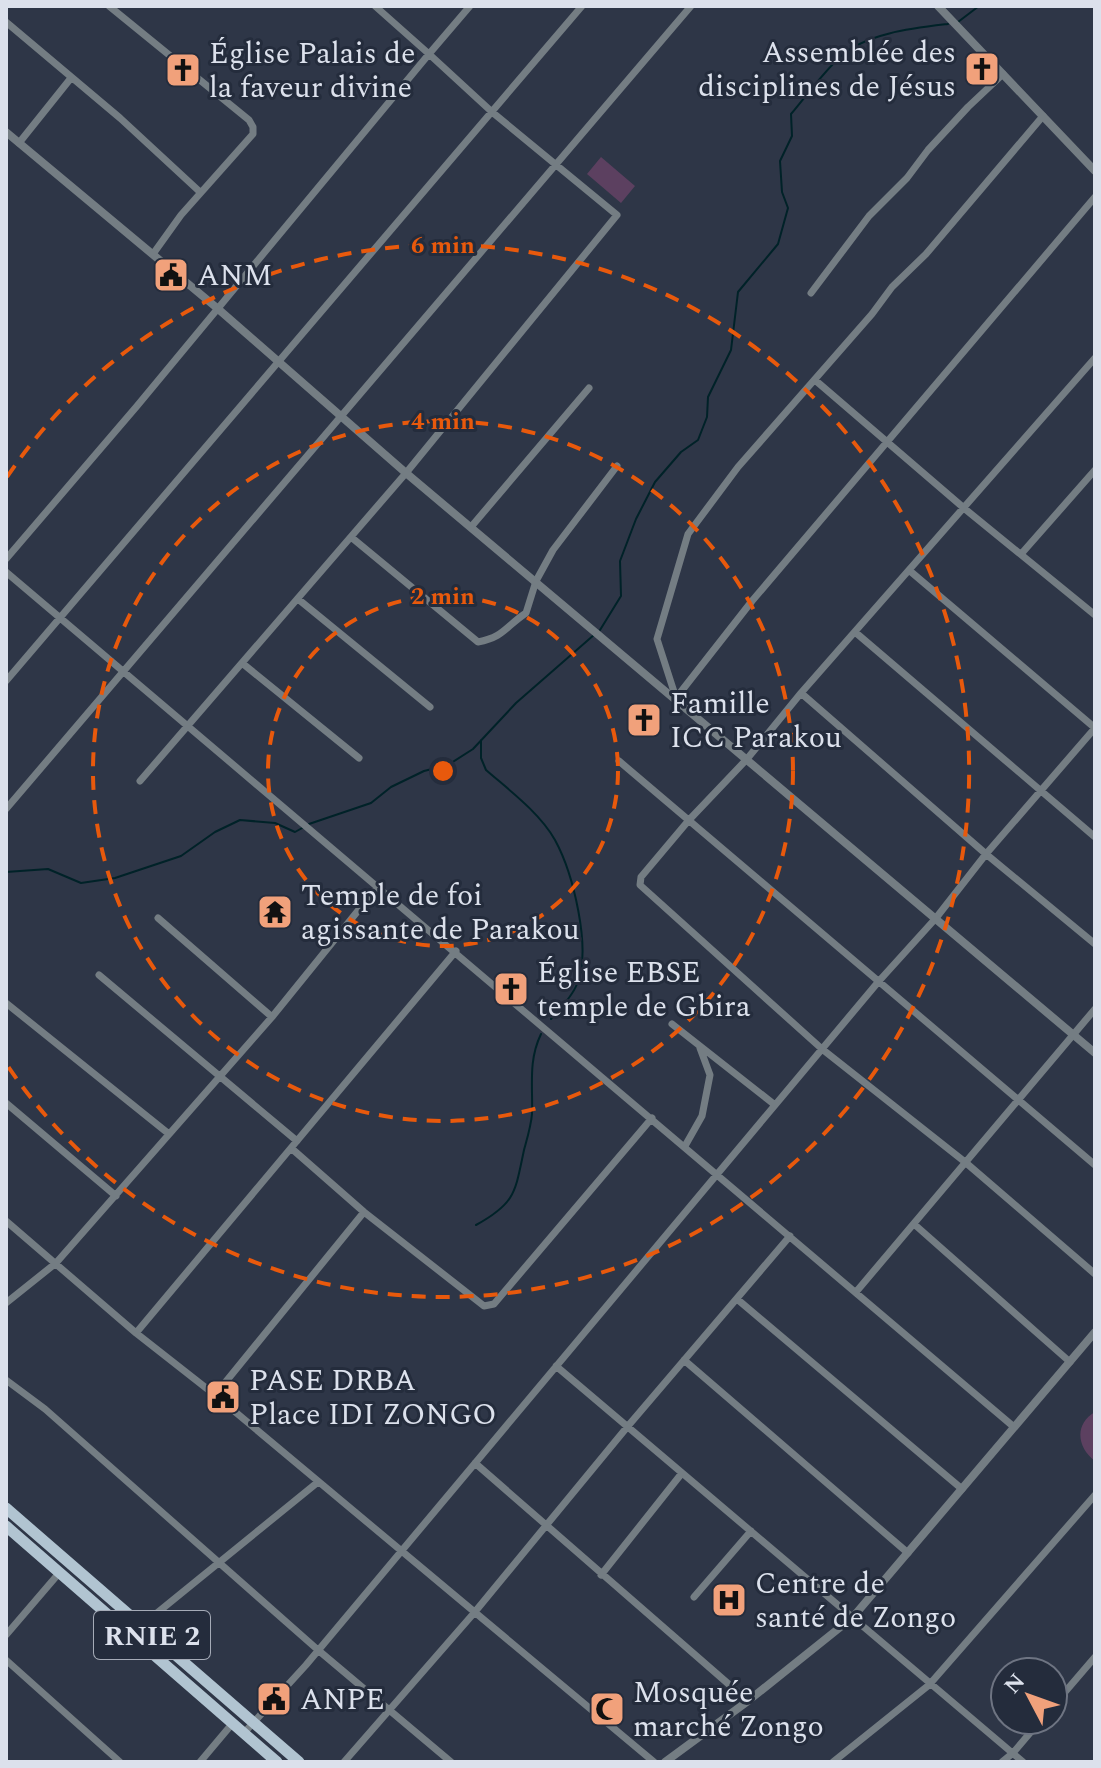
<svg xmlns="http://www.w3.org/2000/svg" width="1101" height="1768" viewBox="0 0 1101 1768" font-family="Spectral,serif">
	<rect width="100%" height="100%" fill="#2e3647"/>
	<!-- green -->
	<path fill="#5c4060" d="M601,157L635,186L621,203L587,174Z
		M1095,1412V1461C1077,1448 1074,1424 1095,1412Z"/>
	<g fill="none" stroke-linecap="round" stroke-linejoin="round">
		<!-- stream -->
		<path stroke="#002228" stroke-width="2" d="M958,22L979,6
			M600,630L621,596L620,561L636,519L655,482L681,452L698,440L707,417L708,397L731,350L738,292L778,244L788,208L782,192L780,161L792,136L791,114C807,95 822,74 840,57C866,33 914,28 948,24
			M481,740V758L486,770C509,790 540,813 555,840C573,873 592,949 577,984C572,997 560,1009 551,1019
			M309,824L371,803L391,787L424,771L448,765L473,749L516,703L595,634
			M6,872L48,869L81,883L115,878L181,856L215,832L240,820L275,823L295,832L304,827
			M476,1225C516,1203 515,1192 524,1150C527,1139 531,1126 532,1114C533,1086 528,1061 541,1034"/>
		<!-- minor -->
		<path stroke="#747d83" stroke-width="7" d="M109,6L249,120L253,127V134L181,215L153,254
			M6,22L120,118L200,192
			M19,143L71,78
			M811,293L869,216L907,178L928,150L968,107L1003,74
			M1095,358L801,693L747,759L689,820L641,877L640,885L822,1049L965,1162L1095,1274
			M815,380L965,509L1095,615
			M471,527L589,388
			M351,537L478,642C504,637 505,627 526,613L536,581L553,550L617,466
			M1022,553L1095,470
			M6,559L137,406L429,54L375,6
			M910,571L1095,728
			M6,572L1014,1427
			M298,599L430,707
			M855,632L1095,837
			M242,663L359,758
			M6,681L582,6
			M801,693L986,854L1095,944
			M676,698L657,639L688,534L738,467L872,314L892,287L926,254L1043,116
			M676,698L752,601L1095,197
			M619,761L1095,1165
			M140,781L406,473L617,215L492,112L429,54L470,6
			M6,809L691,6
			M158,918L272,1017
			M99,975L297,1141
			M6,1003L169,1134
			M672,1024L775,1105
			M6,1103L116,1196
			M685,1146L702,1116L710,1075L700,1048
			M291,1148L364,1212L484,1306L494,1304L652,1118
			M6,1221L136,1333L215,1395L654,1762
			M914,1224L1070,1362
			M856,1292L1095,1009
			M737,1299L962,1489
			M6,1303L56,1263L272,1017L378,886
			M136,1333L456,951
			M684,1360L908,1553
			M556,1366L1023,1762
			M6,1380L45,1409L318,1650L451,1762
			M215,1395L364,1212
			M475,1463L748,1701
			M601,1575L682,1473
			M694,1597L751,1531
			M141,1626L318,1482
			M6,1635L60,1572
			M6,1660L120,1762
			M1053,1706L1095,1657
			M243,1734L306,1665L879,981L936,918L986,854L1095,728
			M200,1762L232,1724
			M344,1762L474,1613L628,1426L790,1236
			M833,1762L929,1685L1095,1495
			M1002,1762L1013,1753L1041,1720"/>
		<!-- tertiary -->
		<path stroke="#747d83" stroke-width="8" d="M938,6L1095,171
			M6,132L217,308L406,473L1095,1053
			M665,1762L748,1701L853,1617L1095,1332"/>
		<!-- primary -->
		<path stroke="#b1c4d1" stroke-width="11" d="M6,1508L299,1762
			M6,1526L277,1762"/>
	</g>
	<!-- distance rings -->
	<g fill="none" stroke="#e8590c" stroke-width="4" stroke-dasharray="14 10">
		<circle cx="443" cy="771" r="175"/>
		<circle cx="443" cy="771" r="350"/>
		<path d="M7 477A526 526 0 1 1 7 1065"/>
	</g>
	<!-- icons -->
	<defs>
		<symbol id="church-square" viewBox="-11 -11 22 22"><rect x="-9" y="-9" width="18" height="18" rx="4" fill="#f1a17b" stroke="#242c3c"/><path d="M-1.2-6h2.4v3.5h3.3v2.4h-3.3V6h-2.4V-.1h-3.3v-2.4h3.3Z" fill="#111"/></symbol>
		<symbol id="civic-square" viewBox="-11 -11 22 22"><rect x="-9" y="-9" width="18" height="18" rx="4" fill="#f1a17b" stroke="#242c3c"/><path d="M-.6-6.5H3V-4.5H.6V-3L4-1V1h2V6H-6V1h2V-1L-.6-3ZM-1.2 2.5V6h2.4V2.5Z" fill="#111"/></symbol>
		<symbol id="temple-square" viewBox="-11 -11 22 22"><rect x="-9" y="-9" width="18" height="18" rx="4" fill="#f1a17b" stroke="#242c3c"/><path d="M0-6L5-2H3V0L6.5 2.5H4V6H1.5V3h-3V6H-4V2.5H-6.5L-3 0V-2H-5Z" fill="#111"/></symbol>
		<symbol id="hospital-square" viewBox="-11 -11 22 22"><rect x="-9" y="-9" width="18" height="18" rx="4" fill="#f1a17b" stroke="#242c3c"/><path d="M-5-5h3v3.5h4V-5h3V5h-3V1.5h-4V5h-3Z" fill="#111"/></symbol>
		<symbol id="mosque-square" viewBox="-11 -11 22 22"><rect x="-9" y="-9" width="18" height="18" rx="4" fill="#f1a17b" stroke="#242c3c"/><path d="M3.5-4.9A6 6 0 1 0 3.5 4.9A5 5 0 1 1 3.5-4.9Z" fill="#111"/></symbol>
	</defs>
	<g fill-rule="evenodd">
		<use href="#church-square" x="962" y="49" width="40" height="40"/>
		<use href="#church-square" x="163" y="50" width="40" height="40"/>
		<use href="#civic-square" x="151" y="255" width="40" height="40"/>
		<use href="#church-square" x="624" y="700" width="40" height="40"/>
		<use href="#temple-square" x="255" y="892" width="40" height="40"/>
		<use href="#church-square" x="491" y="969" width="40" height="40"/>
		<use href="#civic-square" x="203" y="1377" width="40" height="40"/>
		<use href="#hospital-square" x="709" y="1580" width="40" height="40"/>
		<use href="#civic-square" x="254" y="1679" width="40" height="40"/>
		<use href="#mosque-square" x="587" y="1689" width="40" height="40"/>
	</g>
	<g text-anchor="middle" stroke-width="6" stroke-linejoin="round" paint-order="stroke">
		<!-- shield labels -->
		<rect fill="#242c3c" stroke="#a5abb7" stroke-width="2" x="94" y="1611" width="116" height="48" rx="6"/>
		<g font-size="28" font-weight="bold" fill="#dce1ec">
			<text x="152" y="1645">RNIE 2</text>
		</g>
		<!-- poi labels -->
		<g font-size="30" fill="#dce1ec" stroke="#242c3c" text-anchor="start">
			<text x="956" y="62" text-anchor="end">Assemblée des<tspan x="956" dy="34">disciplines de Jésus</tspan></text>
			<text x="209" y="63">Église Palais de<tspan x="209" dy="34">la faveur divine</tspan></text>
			<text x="197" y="285">ANM</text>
			<text x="670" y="713">Famille<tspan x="670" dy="34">ICC Parakou</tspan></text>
			<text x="301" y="905">Temple de foi<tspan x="301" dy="34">agissante de Parakou</tspan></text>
			<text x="537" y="982">Église EBSE<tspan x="537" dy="34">temple de Gbira</tspan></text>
			<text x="249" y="1390">PASE DRBA<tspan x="249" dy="34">Place IDI ZONGO</tspan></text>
			<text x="755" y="1593">Centre de<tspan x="755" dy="34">santé de Zongo</tspan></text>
			<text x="633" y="1702">Mosquée<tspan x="633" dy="34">marché Zongo</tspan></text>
			<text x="300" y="1709">ANPE</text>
		</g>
	</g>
	<circle cx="443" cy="771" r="12" fill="#e8590c" stroke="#242c3c" stroke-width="4"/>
	<g font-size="24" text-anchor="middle" font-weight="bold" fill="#e8590c" stroke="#242c3c" stroke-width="6" stroke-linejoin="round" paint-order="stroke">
		<text x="443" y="253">6 min</text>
		<text x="443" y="429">4 min</text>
		<text x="443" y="604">2 min</text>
	</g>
	<!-- border -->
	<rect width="1101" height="1768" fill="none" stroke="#dce1ec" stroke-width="16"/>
	<!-- north arrow -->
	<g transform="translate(1029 1696) rotate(311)"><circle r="38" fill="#242c3c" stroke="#6e7482" stroke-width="2"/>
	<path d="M0-6L14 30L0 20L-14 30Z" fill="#f1a17b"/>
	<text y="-12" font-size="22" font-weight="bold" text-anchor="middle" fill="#dce1ec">N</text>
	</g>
</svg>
